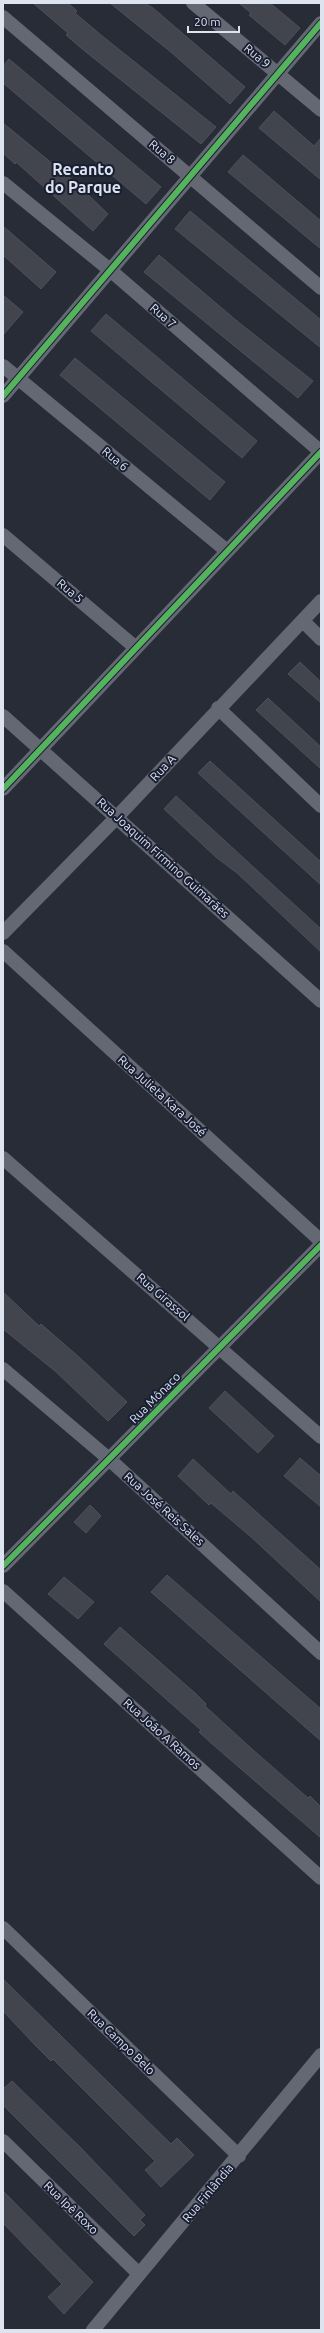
<svg xmlns="http://www.w3.org/2000/svg" width="324" height="2333" viewBox="0 0 324 2333" font-family="Ubuntu,sans-serif">
	<rect width="100%" height="100%" fill="#282c37"/>
	<!-- building -->
	<path fill="#42444e" stroke="#4d515b" d="M33,3H68L77,11L75,13L101,35L216,127L201,144L81,48L66,35L68,33Z
		M110,3H144L153,8L245,87L230,104L172,53Z
		M239,3H270L300,28L285,45L249,15L251,13Z
		M9,59L161,187L146,204L3,83V66Z
		M274,111L314,146L321,138V180L259,128Z
		M3,123L76,183L108,214L93,231L16,162L15,164L3,153Z
		M243,155L321,221V249L228,172Z
		M190,211L321,320V348L175,229Z
		M3,226L56,272L41,289L3,255Z
		M159,255L237,321L313,381L298,398L144,272Z
		M3,295L23,312L3,335Z
		M106,314L257,441L242,458L91,331Z
		M75,358L225,482L210,500L60,375Z
		M300,662L321,682V703L288,674Z
		M268,698L321,747V769L256,710Z
		M210,761L321,862V885L198,773Z
		M176,796L321,929V952L237,873L217,858L164,809Z
		M3,1292L39,1326L41,1324L79,1357L127,1402L108,1421L55,1371L3,1329Z
		M225,1391L274,1436L258,1453L209,1408Z
		M300,1458L321,1476V1507L284,1476Z
		M193,1459L231,1494L233,1491L321,1570V1602L250,1536L211,1503L209,1505L178,1476Z
		M90,1505L101,1516L86,1533L74,1522Z
		M167,1575L321,1709V1741L151,1592Z
		M64,1577L94,1602L78,1619L48,1594Z
		M120,1627L195,1693L206,1704L205,1706L252,1749L308,1798L310,1796L321,1807V1838L211,1743L199,1732L201,1730L104,1644Z
		M3,1979L171,2144L177,2138L194,2155L161,2187L145,2170L155,2161L53,2059L51,2061L36,2046L3,2011Z
		M12,2081L81,2148L145,2215L140,2220L145,2225L134,2236L3,2105V2089Z
		M3,2191L93,2282L64,2314L48,2297L62,2284L3,2223Z"/>
	<g fill="none" stroke-linecap="round" stroke-linejoin="round">
		<!-- street -->
		<path stroke="#646872" stroke-width="14" d="M193,3L321,110
			M3,17L321,288
			M3,183L110,270L321,452
			M3,366L227,551
			M3,396L321,23
			M3,535L136,648
			M303,621L321,639
			M218,708L321,806
			M3,716L321,1001
			M3,789L321,452
			M3,933L117,817L321,601
			M3,951L321,1241
			M3,1158L321,1437
			M3,1369L109,1459L321,1653
			M3,1566L321,1245
			M3,1591L321,1878
			M3,1928L239,2156
			M3,2141L139,2274
			M93,2330L321,2055"/>
		<defs>
			<path id="cycleway" d="M3,396L321,23
				M3,789L321,452
				M3,1566L321,1245"/>
		</defs>
		<!-- cycleway casing -->
		<use href="#cycleway" stroke="#181f32" stroke-width="8"/>
		<!-- cycleway -->
		<use href="#cycleway" stroke="#56b35d" stroke-width="6"/>
	</g>
	<g text-anchor="middle" stroke-width="4" stroke-linejoin="round" paint-order="stroke">
		<!-- street labels -->
		<g font-size="12" fill="#dee3f0" stroke="#181f32">
			<text transform="translate(257 56) rotate(40)" y="4">Rua 9</text>
			<text transform="translate(162 152) rotate(40)" y="4">Rua 8</text>
			<text transform="translate(163 316) rotate(41)" y="4">Rua 7</text>
			<text transform="translate(115 459) rotate(40)" y="4">Rua 6</text>
			<text transform="translate(70 591) rotate(40)" y="4">Rua 5</text>
			<text transform="translate(163 768) rotate(-47)" y="4">Rua A</text>
			<text transform="translate(163 858) rotate(42)" y="4">Rua Joaquim Firmino Guimarães</text>
			<text transform="translate(162 1096) rotate(42)" y="4">Rua Julieta Kara José</text>
			<text transform="translate(163 1297) rotate(41)" y="4">Rua Girassol</text>
			<text transform="translate(155 1398) rotate(-45)" y="4">Rua Mônaco</text>
			<text transform="translate(164 1509) rotate(42)" y="4">Rua José Reis Sales</text>
			<text transform="translate(162 1734) rotate(42)" y="4">Rua João A Ramos</text>
			<text transform="translate(121 2042) rotate(44)" y="4">Rua Campo Belo</text>
			<text transform="translate(208 2193) rotate(-50)" y="4">Rua Finlândia</text>
			<text transform="translate(71 2208) rotate(44)" y="4">Rua Ipê Roxo</text>
		</g>
		<!-- district labels -->
		<g font-size="16" font-weight="bold" fill="#dee3f0" stroke="#181f32">
			<text x="83" y="175">Recanto<tspan x="83" dy="18">do Parque</tspan></text>
		</g>
	</g>
	<!-- border -->
	<rect width="324" height="2333" fill="none" stroke="#dee3f0" stroke-width="8"/>
	<!-- scale -->
	<path d="M188 26v6h51v-6" fill="none" stroke="#dee3f0" stroke-width="2"/>
	<text x="194" y="26" font-size="12" fill="#dee3f0" stroke="#181f32" stroke-width="3" paint-order="stroke">20 m</text>
</svg>
